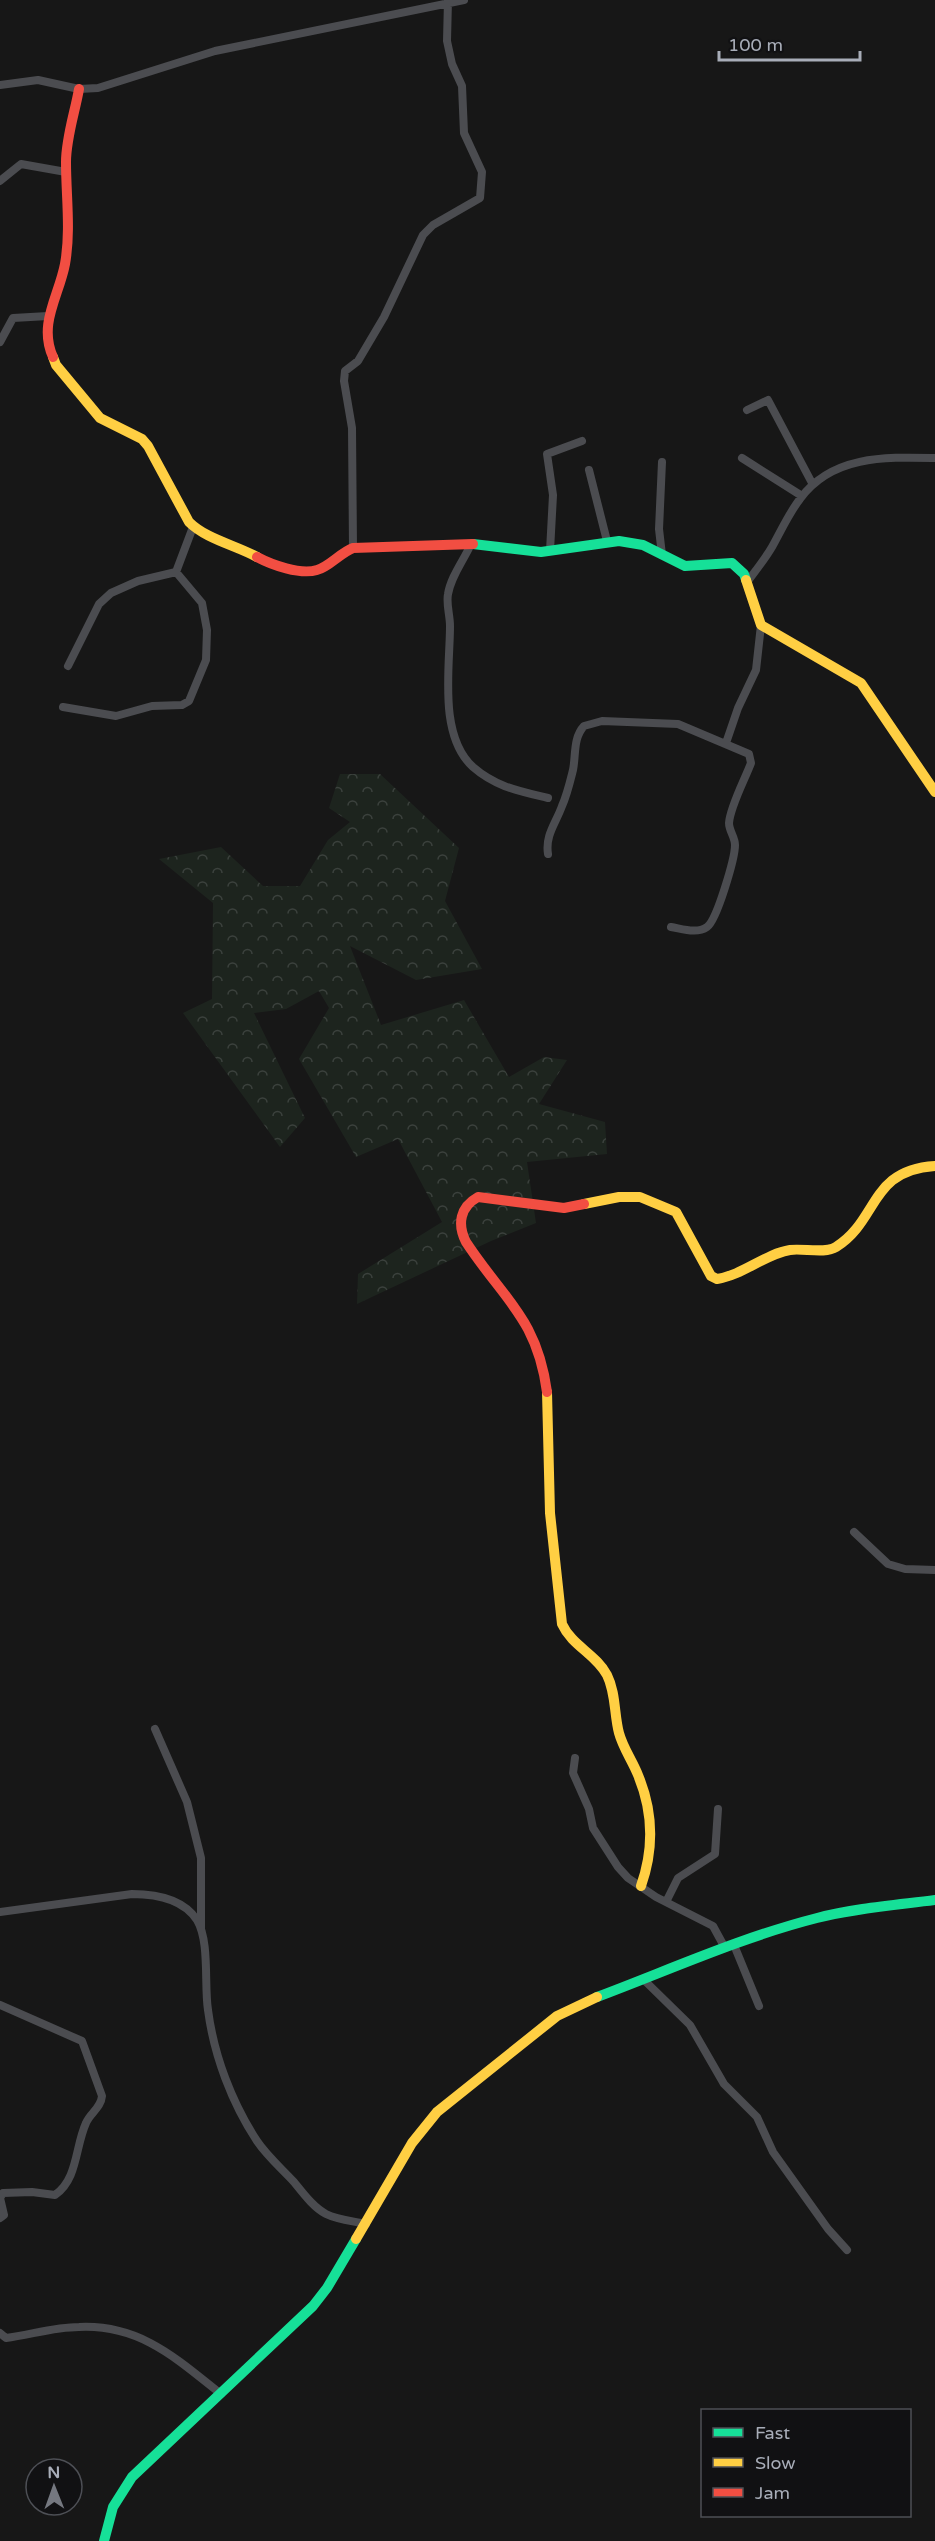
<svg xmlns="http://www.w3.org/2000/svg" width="935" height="2541" viewBox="0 0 935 2541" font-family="'Varela Round',sans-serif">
	<defs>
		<pattern id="forest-crowns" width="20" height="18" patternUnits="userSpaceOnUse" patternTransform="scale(1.5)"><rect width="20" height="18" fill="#1d241e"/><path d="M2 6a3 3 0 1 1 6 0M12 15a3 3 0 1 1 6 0" fill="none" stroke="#3b413d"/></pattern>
	</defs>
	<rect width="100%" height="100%" fill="#171717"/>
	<!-- forest -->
	<path fill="url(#forest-crowns)" d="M340,774H380L459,848L445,901L482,969L416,980L350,946L381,1025L464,1000L509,1077L544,1057L567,1060L539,1104L605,1122L607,1154L527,1162L536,1223L491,1241L357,1304L358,1274L442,1222L398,1139L356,1157L299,1059L329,1008L319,991L286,1009L254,1013L305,1118L280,1147L183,1013L212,999L213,903L159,859L221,847L263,886H300L328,840L350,822L329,808Z"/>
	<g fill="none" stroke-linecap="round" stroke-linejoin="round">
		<!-- street -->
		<path stroke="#4b4c50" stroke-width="8" d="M0,85L38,80L79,89L98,88L215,51L464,0
			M0,181L21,164L66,172
			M0,342L13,318L48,316
			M747,410L768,400L812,483
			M742,458L802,496
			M589,470L607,541
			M471,544C464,560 451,576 448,594C446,604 450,615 450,626C450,667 438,735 473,767C496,787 519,791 548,798
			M353,548L352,428L344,381L345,371L358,361L384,317L423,235L433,225L480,198L482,172L464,133L462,86L452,64L447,41L448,0
			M550,551L553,495L547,454L582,441
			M662,555L659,529L662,462
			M748,581C756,570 765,559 772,547C781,531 789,513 800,499C832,455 886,457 935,458
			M68,666L99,604L111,593L138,581L176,572L193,527
			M63,707L116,716L152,706L182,705L189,701L206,660L207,630L202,603L176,572
			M726,743L738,708L756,670L761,625
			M548,854C545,835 556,823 562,806C567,795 570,782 573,770C576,755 573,738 584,726L602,721L678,724L749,754L751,763C745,779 730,807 729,823C729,831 735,837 735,845C735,858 717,920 707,927C697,934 683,929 671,927
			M854,1532L888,1564L905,1569L935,1570
			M155,1729L187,1802L201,1858V1928
			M575,1758L573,1773L589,1809L593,1828L618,1867L628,1878L656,1897L713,1926L725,1948
			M666,1902L678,1878L715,1854L718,1809
			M0,1912L132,1894C156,1894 183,1899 197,1920C210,1942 204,1985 208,2010C214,2056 232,2103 257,2141C267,2156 282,2169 294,2182C303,2193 313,2207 326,2214C338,2220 353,2221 366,2224
			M734,1945L759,2006
			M643,1979L690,2025L724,2084L757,2117L773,2152L828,2229L847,2250
			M0,2005L82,2041L102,2096C101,2108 90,2113 86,2123C75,2147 78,2179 55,2195L32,2192L3,2193L0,2198L4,2215L0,2218
			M0,2333L6,2338C30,2335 54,2327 79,2327C140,2324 177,2359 221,2394"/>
		<!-- fast -->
		<path stroke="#16e098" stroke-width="10" d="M473,544L541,552L619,541L643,545L685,566L732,563L744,574L746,580
			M597,1997C669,1970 742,1937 817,1918C856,1908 896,1905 935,1900
			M104,2541L113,2507L132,2477L313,2306L327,2288L356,2239"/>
		<!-- slow -->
		<path stroke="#ffcf43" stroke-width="10" d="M53,357L56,365L100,418L142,439L148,446L189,522C206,539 235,545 257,557
			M746,580L761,625L861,683L935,792
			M584,1204L619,1197H640L676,1212L711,1276L717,1279C743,1275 765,1254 790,1250C803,1248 825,1254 836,1247C879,1220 869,1170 935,1166
			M547,1392L550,1513L562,1624C572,1646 596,1654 607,1675C616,1693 614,1714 619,1733C623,1748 632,1760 638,1775C653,1811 654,1849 641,1886
			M356,2239L412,2143L437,2112L557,2016L597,1997"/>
		<!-- jam -->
		<path stroke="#f24e42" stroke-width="10" d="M53,357C38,324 59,296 65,264C71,230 66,196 66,162C66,138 75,112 79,89
			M257,557C272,565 300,575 317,570C329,567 340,553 353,548L473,544
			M547,1392C537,1318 504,1300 466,1242C457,1224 460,1207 478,1197L564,1208L584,1204"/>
	</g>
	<!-- legend -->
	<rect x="701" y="2409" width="210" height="108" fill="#111113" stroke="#4d4f55" stroke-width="1.5"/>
	<rect x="713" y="2428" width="30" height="9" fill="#16e098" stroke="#4d4f55" stroke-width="1.5"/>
	<text x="755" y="2439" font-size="18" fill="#a8adb8">Fast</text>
	<rect x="713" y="2458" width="30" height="9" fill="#ffcf43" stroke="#4d4f55" stroke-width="1.5"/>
	<text x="755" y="2469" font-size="18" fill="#a8adb8">Slow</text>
	<rect x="713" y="2488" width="30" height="9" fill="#f24e42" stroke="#4d4f55" stroke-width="1.5"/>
	<text x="755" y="2499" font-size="18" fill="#a8adb8">Jam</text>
	<!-- north arrow -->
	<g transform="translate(54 2487) rotate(359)"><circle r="28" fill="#111113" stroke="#4d4f55" stroke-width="1.5"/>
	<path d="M0-4.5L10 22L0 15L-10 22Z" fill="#757880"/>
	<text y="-9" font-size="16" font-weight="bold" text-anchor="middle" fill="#a8adb8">N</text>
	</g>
	<!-- scale -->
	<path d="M719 51v9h141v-9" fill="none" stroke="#a8adb8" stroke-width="3"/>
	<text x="728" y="51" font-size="18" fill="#a8adb8" stroke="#111113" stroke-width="4.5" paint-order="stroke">100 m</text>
</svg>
